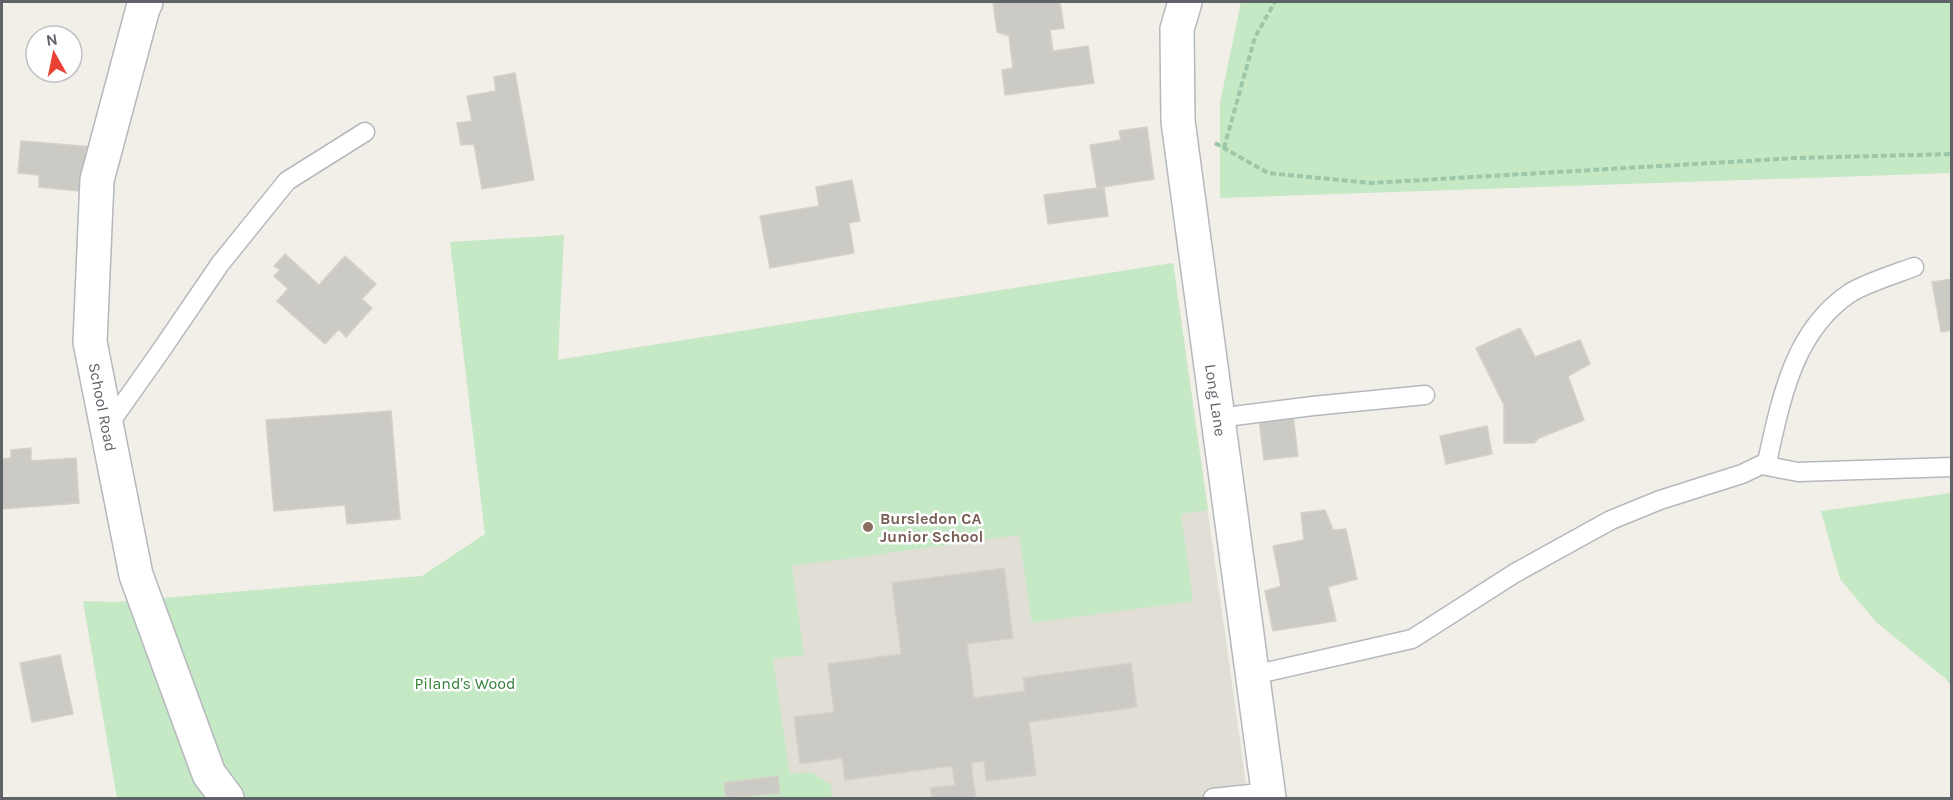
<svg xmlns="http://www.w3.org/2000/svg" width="1953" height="800" viewBox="0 0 1953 800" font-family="Karla,sans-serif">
	<rect width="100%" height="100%" fill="#f1efe8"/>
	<!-- education -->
	<path fill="#e1ded6" d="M1173,263L1248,798H648L557,360Z"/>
	<!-- green -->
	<path fill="#c5e8c5" d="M1241,2H1951V173L1220,198V103Z
		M564,235L558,360L1173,263L1208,510L1181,514L1193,601L1032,623L1019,535L792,566L804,655L773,659L790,774L811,772L830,784L833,798H117L83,601L115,602L422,576L485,534L450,242Z
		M1951,493H1952L1951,686L1946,679L1876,622L1840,579L1821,511Z"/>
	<!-- building -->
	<path fill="#cccac5" stroke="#d6d1c6" stroke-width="1.5" d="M993,2H1060L1064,28L1050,30L1053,51L1088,46L1094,83L1005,95L1002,70L1013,68L1009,36L997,32Z
		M515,73L534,180L482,189L474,144L461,145L457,123L472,121L467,96L496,91L494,77Z
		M1147,127L1154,179L1097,188L1090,145L1121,140L1119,131Z
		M21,141L93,147L89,192L39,187V175L18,173Z
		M852,180L860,221L849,223L854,253L770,268L760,216L819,206L816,187Z
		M1104,187L1108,216L1048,224L1044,195Z
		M285,254L319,285L345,256L376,284L362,299L372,308L346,337L339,329L325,344L277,301L288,289L274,276L280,270L274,266Z
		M1952,279V330L1941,332L1932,282Z
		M1520,328L1535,357L1580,340L1590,364L1568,376L1584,420L1539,438L1534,443H1504V405L1476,348Z
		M391,411L400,519L347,524L345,505L274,511L266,420Z
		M1293,414L1298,456L1264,460L1259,419Z
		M1487,426L1492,454L1446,464L1440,436Z
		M31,448V461L76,458L79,503L2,509V459L11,458V450Z
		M1325,510L1333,530L1346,529L1357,579L1328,587L1336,621L1273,631L1265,591L1281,586L1273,546L1304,540L1301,513Z
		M1004,568L1013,638L967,644L974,698L1025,691L1023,678L1131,663L1137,707L1029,722L1036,775L986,781L984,761L971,763L976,798H932L930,788L955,785L952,766L845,780L842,758L800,764L794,717L834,712L828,664L901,654L892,583Z
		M60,655L73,714L32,722L20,663Z
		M778,776L780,793L726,798L724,783Z"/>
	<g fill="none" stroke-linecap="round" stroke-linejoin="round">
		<defs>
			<path id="service" d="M1218,418L1313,406L1425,395
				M107,427L160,352L220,264L287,181L365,132
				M1762,465L1798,472L1952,467
				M1253,675L1412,639L1515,573L1611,520L1660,500L1742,474L1767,462C1781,400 1793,331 1850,293C1866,283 1895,274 1914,267
				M1213,798L1269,792"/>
			<path id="minor" d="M146,2L143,8L97,180L90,342L136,575L209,774L227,798
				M1185,2L1177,29L1178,121L1269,798"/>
		</defs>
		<!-- service casing -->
		<use href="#service" stroke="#b5b8bc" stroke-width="21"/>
		<!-- minor casing -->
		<use href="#minor" stroke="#b5b8bc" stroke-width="36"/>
		<!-- path -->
		<path stroke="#9cc7a9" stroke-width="4" stroke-dasharray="6 3" stroke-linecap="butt" d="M1215,143L1268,173L1371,183L1797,158L1952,154
			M1224,148L1255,37L1275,2"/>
		<!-- service -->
		<use href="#service" stroke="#fff" stroke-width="18"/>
		<!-- minor -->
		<use href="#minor" stroke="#fff" stroke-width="33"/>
	</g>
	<!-- markers -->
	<circle fill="#8d6e63" stroke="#fff" stroke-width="2" cx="868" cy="527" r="6"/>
	<g text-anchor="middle" stroke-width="5" stroke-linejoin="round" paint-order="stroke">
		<!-- street labels -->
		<g font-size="16" fill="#5f6368" stroke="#fff">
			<text transform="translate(1216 400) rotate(82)" y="6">Long Lane</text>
			<text transform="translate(103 407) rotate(79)" y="6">School Road</text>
		</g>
		<!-- education labels -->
		<g font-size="16" font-weight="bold" fill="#785e54" stroke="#fff" text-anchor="start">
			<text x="880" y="524">Bursledon CA<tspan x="880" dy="18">Junior School</tspan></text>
		</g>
		<!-- park labels -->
		<g font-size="16" fill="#348238" stroke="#fff">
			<text x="465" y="689">Piland's Wood</text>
		</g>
	</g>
	<!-- border -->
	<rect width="1953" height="800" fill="none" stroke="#5f6368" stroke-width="6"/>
	<!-- north arrow -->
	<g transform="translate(54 54) rotate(351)"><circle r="28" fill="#ffffff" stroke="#bfc1c3" stroke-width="1.5"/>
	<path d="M0-4.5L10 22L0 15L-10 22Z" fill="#ea4335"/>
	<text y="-9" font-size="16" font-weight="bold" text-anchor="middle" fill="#5f6368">N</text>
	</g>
</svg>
